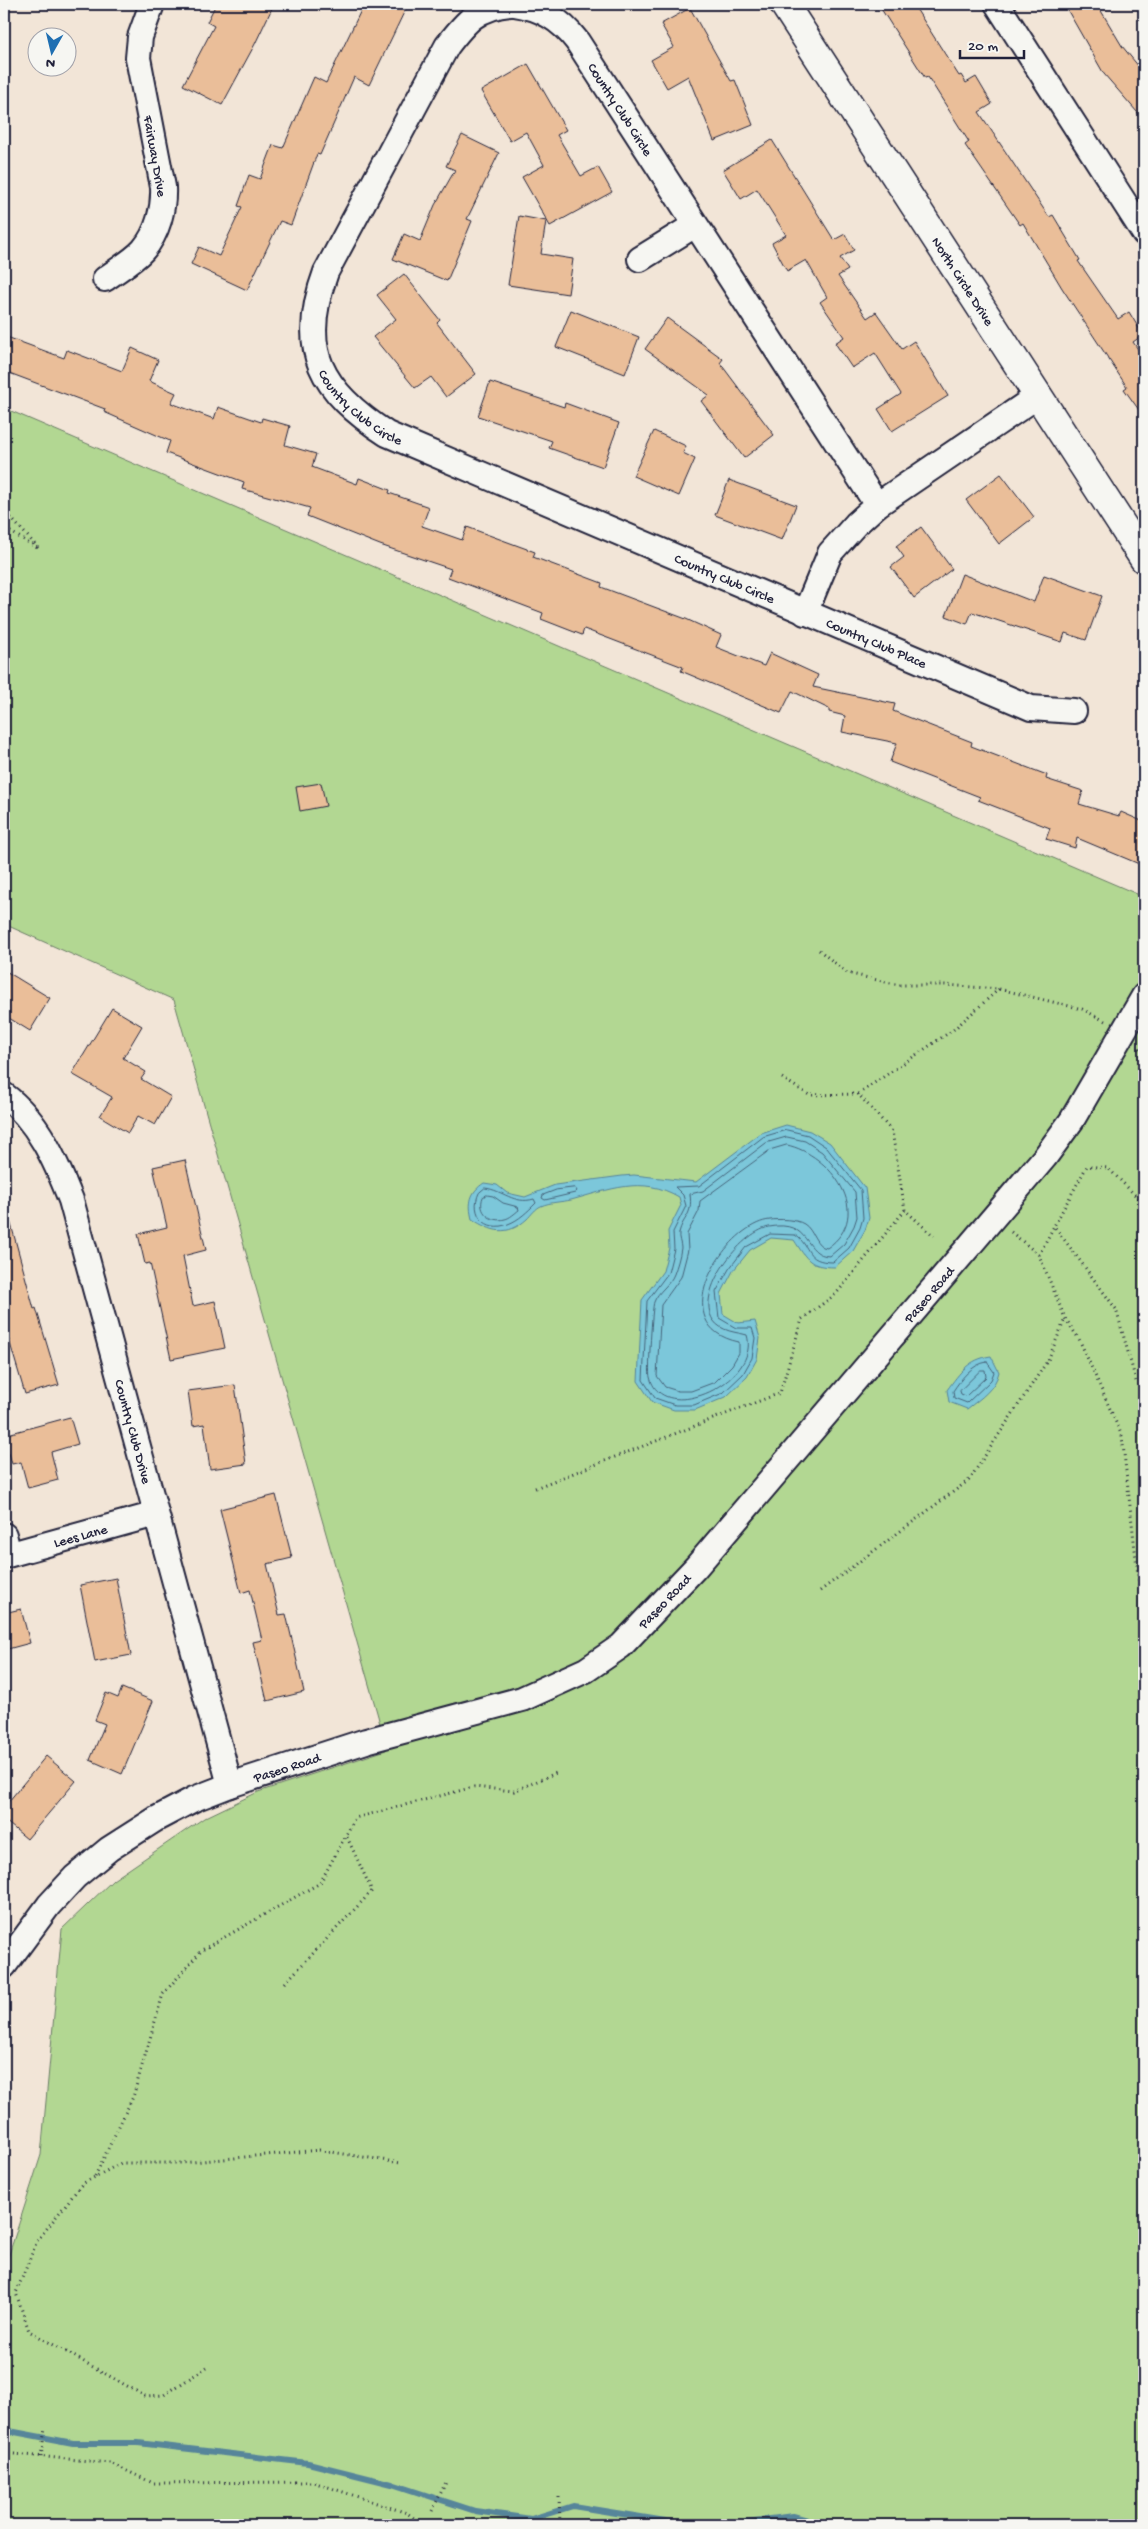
<svg xmlns="http://www.w3.org/2000/svg" width="1148" height="2529" viewBox="0 0 1148 2529" font-family="'Gochi Hand',sans-serif">
	<rect width="100%" height="100%" fill="#f2e5d7"/>
	<filter id="ink" filterUnits="userSpaceOnUse"><feTurbulence type="fractalNoise" baseFrequency=".02" numOctaves="2"/><feDisplacementMap in="SourceGraphic" scale="10" xChannelSelector="R" yChannelSelector="G"/><feConvolveMatrix kernelMatrix="1 2 1 2 8 2 1 2 1" color-interpolation-filters="sRGB"/></filter>
	<g filter="url(#ink)">
		<!-- green -->
		<path fill="#b2d792" stroke="#6a7c66" d="M4,408L1144,897V2525H4V2270L41,2155L62,1929L113,1880L204,1818L258,1792L386,1750L378,1716L174,1000L4,924Z"/>
		<!-- water -->
		<path fill="#7bc7da" stroke="#57859a" d="M786,1125L810,1131L830,1143L865,1188L869,1218L865,1230L853,1251L835,1267C810,1267 807,1260 794,1240L771,1238L750,1250L733,1271L721,1294L723,1314L738,1323L755,1321L760,1338L757,1359L747,1377L726,1397L695,1410H674L652,1402L638,1381L642,1300L663,1271L669,1248L668,1231L681,1205L679,1197C642,1175 609,1190 571,1200C562,1202 550,1202 541,1206C536,1208 531,1215 527,1219C507,1237 492,1232 472,1219C468,1203 470,1192 484,1183L497,1185L507,1193L525,1197L555,1185L622,1176L634,1175L696,1182L761,1133Z
			M991,1356L999,1372C995,1389 981,1398 967,1409L949,1402L947,1390C960,1372 969,1359 991,1356Z"/>
		<g fill="none" stroke-linecap="round" stroke-linejoin="round">
			<!-- shore -->
			<path stroke="#46647b" stroke-width="1" d="M787,1130L808,1135L826,1147L861,1190L863,1218L860,1228L849,1248L833,1262C804,1262 812,1246 795,1235L770,1234L746,1247L729,1269L716,1292L719,1318L736,1328H752L755,1338L752,1358L743,1374L723,1393L694,1405H675L655,1398L643,1380L647,1301L668,1273L674,1249L673,1232L686,1206L683,1195L675,1187L699,1186L763,1137Z
				M787,1137L805,1141L822,1152L855,1192L857,1217L854,1226L844,1244L830,1256C803,1256 812,1219 769,1227C740,1233 695,1292 713,1320C721,1332 737,1332 747,1335C761,1382 662,1427 650,1377C648,1372 652,1307 654,1302C658,1291 670,1285 674,1274C677,1266 680,1256 681,1248C681,1243 678,1238 679,1233C683,1216 693,1217 690,1194L703,1191L766,1143Z
				M787,1145C830,1154 876,1214 827,1248C815,1247 814,1230 804,1224C796,1219 779,1219 770,1220C726,1224 661,1326 739,1342V1353L732,1365L715,1382L691,1391H678L665,1387L657,1376L661,1305L681,1277L688,1250L687,1234L699,1211L700,1201L770,1150Z
				M485,1188C503,1190 514,1205 534,1199L536,1203C528,1211 519,1220 508,1224C486,1233 469,1214 479,1193Z
				M575,1188L577,1191L575,1193L545,1200L542,1198L543,1195L556,1190Z
				M487,1195L493,1196L503,1203L518,1207L519,1210C515,1213 510,1218 505,1219C491,1223 477,1212 483,1197Z
				M987,1362L994,1372L991,1380L967,1403L954,1398L953,1391C961,1379 972,1364 987,1362Z
				M981,1370H985L986,1377L966,1396L961,1394L960,1391Z"/>
			<!-- stream -->
			<path stroke="#57859a" stroke-width="6" d="M4,2430L73,2443H138L308,2463L392,2484L475,2511L531,2519L573,2506L690,2525
				M723,2525L793,2516L826,2525
				M874,2525H902"/>
		</g>
		<!-- building -->
		<path fill="#eabe99" stroke="#22223b" d="M216,4H274L255,44L222,105L183,85L214,26L207,22Z
			M364,4H408L369,85L354,77L320,155L317,154L291,225L280,221L247,290L191,264L199,247L219,256L242,207L238,206L249,175L260,179L273,145L283,148L314,77L326,83Z
			M878,4H913L959,76L961,75L966,83L976,77L992,104L979,112L1049,217L1053,215L1080,260L1078,261L1118,319L1129,312L1143,335L1133,342L1144,358V417L1124,389L1127,387L1062,288L1023,223L1020,225L965,145L969,142L928,77L925,78Z
			M1064,4H1097L1122,46L1144,73V120L1104,74Z
			M690,8L731,81L735,80L753,125L714,141L688,76L667,88L651,60L674,47L661,24Z
			M528,64L566,130L557,135L581,176L598,167L612,192L550,226L522,177L544,165L526,132L510,141L481,91Z
			M462,135L499,153L467,219L472,221L447,281L393,259L404,234L420,241L435,205L455,170L446,166Z
			M772,140L834,240L845,234L854,250L840,258L848,270L838,276L867,318L876,312L902,349L914,341L948,396L892,431L878,409L901,394L875,353L852,368L835,343L844,337L820,302L827,297L806,260L787,271L772,243L786,235L757,189L741,199L723,170Z
			M519,216L546,221L541,254L573,259L568,294L508,285Z
			M404,274L440,320L437,323L476,374L446,397L431,377L415,388L373,337L396,319L377,295Z
			M571,310L639,337L625,374L556,347Z
			M667,318L723,359L720,363L774,435L744,458L701,401L709,395L645,349Z
			M4,336L64,358L67,350L122,371L132,348L158,360L149,381L176,393L171,403L214,419L218,407L261,422L262,418L290,426L285,445L316,454L312,467L357,484L359,478L390,490L389,493L429,507L422,526L462,540L467,527L535,552L533,557L602,583L601,587L686,619L721,635L716,647L764,666L770,653L818,675L813,687L895,704L893,711L972,742L971,746L1047,775L1046,779L1083,791L1079,804L1119,816L1121,812L1144,822V866L1077,838L1075,848L1046,839L1050,828L978,800L980,797L890,762L897,743L842,732L845,716L829,712V709L792,691L781,713L681,671L683,667L584,629L582,635L541,619L543,613L448,577L451,569L380,545L307,516L310,508L242,489L244,482L166,453L170,441L104,412L105,409L4,371Z
			M490,382L564,407L565,403L619,423L603,467L549,448L552,441L478,416Z
			M654,431L686,446L683,453L695,459L679,496L633,476Z
			M1001,474L1034,517L999,544L966,500Z
			M729,480L796,505L782,540L715,515Z
			M921,527L952,569L914,598L891,567L904,557L896,546Z
			M962,574L1034,602L1044,575L1102,596L1086,640L1065,633L1062,642L972,612L967,624L946,616Z
			M321,783L326,806L300,811L296,787Z
			M4,970L50,998L30,1031L4,1015Z
			M112,1008L142,1026L123,1058L146,1072L141,1079L171,1097L155,1125L138,1116L128,1133L100,1116L112,1097L72,1074Z
			M185,1160L206,1250L183,1256L193,1306L215,1301L225,1348L171,1359L150,1263L145,1264L138,1234L167,1227L153,1167Z
			M9,1217L34,1309L36,1308L59,1385L25,1394L4,1323V1218Z
			M235,1385L246,1464L210,1469L204,1424L193,1426L188,1391Z
			M70,1417L78,1444L51,1452L58,1480L28,1488L21,1462L12,1464L4,1435Z
			M276,1495L292,1558L267,1564L279,1615L286,1614L304,1692L267,1701L253,1642L262,1640L250,1590L241,1593L220,1509Z
			M116,1578L131,1655L95,1662L80,1585Z
			M21,1609L30,1643L4,1650V1613Z
			M122,1688L153,1701L122,1774L90,1760L105,1724L95,1720L106,1693L118,1698Z
			M46,1756L76,1781L27,1839L4,1820V1807Z"/>
		<g fill="none" stroke-linecap="round" stroke-linejoin="round">
			<defs>
				<g id="minor">
					<path id="s1" d="M510,4C478,7 466,21 447,46L326,272C297,350 321,391 387,434L1031,708L1074,711"/>
					<path id="s2" d="M514,4C541,8 560,19 577,41L877,505"/>
					<path d="M997,4L1144,233"/>
					<path d="M640,259L695,225"/>
					<path d="M105,279C117,270 133,261 143,250C158,233 164,208 163,187L138,58L140,37L152,4"/>
					<path d="M805,613L830,553L856,524L877,505L1039,395"/>
					<path id="s3" d="M4,1095C38,1120 56,1162 71,1200L230,1785"/>
					<path d="M4,1535L9,1554"/>
					<path id="s4" d="M4,1556L156,1514"/>
					<path id="s5" d="M4,1966L49,1905L75,1877L109,1849L156,1819L194,1799L230,1785L366,1741L522,1699L586,1670L621,1646L696,1567L1045,1157L1072,1120L1144,996"/>
				</g>
				<g id="major">
					<path id="s6" d="M784,4L1144,559"/>
				</g>
			</defs>
			<!-- minor casing -->
			<use href="#minor" stroke="#22223b" stroke-width="28"/>
			<!-- major casing -->
			<use href="#major" stroke="#22223b" stroke-width="31"/>
			<!-- path -->
			<path stroke="#22223b" stroke-width="3" stroke-dasharray="1 4" stroke-linecap="butt" d="M4,510L39,549L4,528
				M819,950L847,973L899,985H945L999,989L1082,1009L1105,1021
				M1139,1048L1144,1053
				M782,1078L809,1095L858,1094L892,1131L905,1210L934,1236
				M858,1094L953,1030L999,989
				M1011,1232L1039,1255L1065,1318L1079,1339L1122,1436L1144,1628
				M1039,1255L1054,1226
				M1136,1381L1116,1309L1054,1226L1087,1166L1108,1168L1144,1204
				M535,1488L780,1393L802,1319L836,1294L905,1210
				M820,1591L969,1480L1048,1360L1065,1319
				M285,1983L372,1891L346,1835L355,1818L474,1787L514,1791L556,1773
				M95,2176L133,2097L163,1994L202,1950L320,1883L346,1835
				M207,2367L164,2395L145,2396L29,2331L16,2293L37,2241L82,2184L121,2163H181L319,2150L401,2163
				M4,2453L110,2463L153,2483L313,2482L407,2513L424,2525
				M41,2457L45,2428
				M559,2497L560,2524
				M432,2511L447,2480"/>
			<!-- minor -->
			<use href="#minor" stroke="#f6f6f2" stroke-width="24"/>
			<!-- major -->
			<use href="#major" stroke="#f6f6f2" stroke-width="28"/>
		</g>
	</g>
	<g text-anchor="middle" stroke-width="5" stroke-linejoin="round" paint-order="stroke">
		<!-- street labels -->
		<g font-size="14" fill="#22223b" stroke="#f6f6f2">
			<text dy="5" stroke="none"><textPath href="#s2" startOffset="156">Country Club Circle</textPath></text>
			<text transform="translate(156 156) rotate(80)" y="5">Fairway Drive</text>
			<text dy="5" stroke="none"><textPath href="#s6" startOffset="330">North Circle Drive</textPath></text>
			<text dy="5" stroke="none"><textPath href="#s1" startOffset="490">Country Club Circle</textPath></text>
			<text dy="5" stroke="none"><textPath href="#s1" startOffset="895">Country Club Circle</textPath></text>
			<text dy="5" stroke="none"><textPath href="#s1" startOffset="1060">Country Club Place</textPath></text>
			<text dy="5" stroke="none"><textPath href="#s5" startOffset="1180">Paseo Road</textPath></text>
			<text dy="5" stroke="none"><textPath href="#s3" startOffset="366">Country Club Drive</textPath></text>
			<text dy="5" stroke="none"><textPath href="#s4" startOffset="79">Lees Lane</textPath></text>
			<text dy="5" stroke="none"><textPath href="#s5" startOffset="775">Paseo Road</textPath></text>
			<text dy="5" stroke="none"><textPath href="#s5" startOffset="355">Paseo Road</textPath></text>
		</g>
	</g>
	<!-- margin -->
	<rect width="1148" height="2529" fill="none" stroke="#f6f6f2" stroke-width="20"/>
	<rect x="10" y="10" width="1128" height="2509" fill="none" stroke="#22223b" stroke-width="2" filter="url(#ink)"/>
	<!-- north arrow -->
	<g transform="translate(52 52) rotate(188)"><circle r="24" fill="#f6f6f2" stroke="#a1a1a9"/>
	<path d="M0-4L9 19L0 12L-9 19Z" fill="#1f6fb2"/>
	<text y="-8" font-size="14" font-weight="bold" text-anchor="middle" fill="#22223b">N</text>
	</g>
	<!-- scale -->
	<path d="M960 50v8h64v-8" fill="none" stroke="#22223b" stroke-width="2.5"/>
	<text x="968" y="50" font-size="15" fill="#22223b" stroke="#f6f6f2" stroke-width="4" paint-order="stroke">20 m</text>
</svg>
